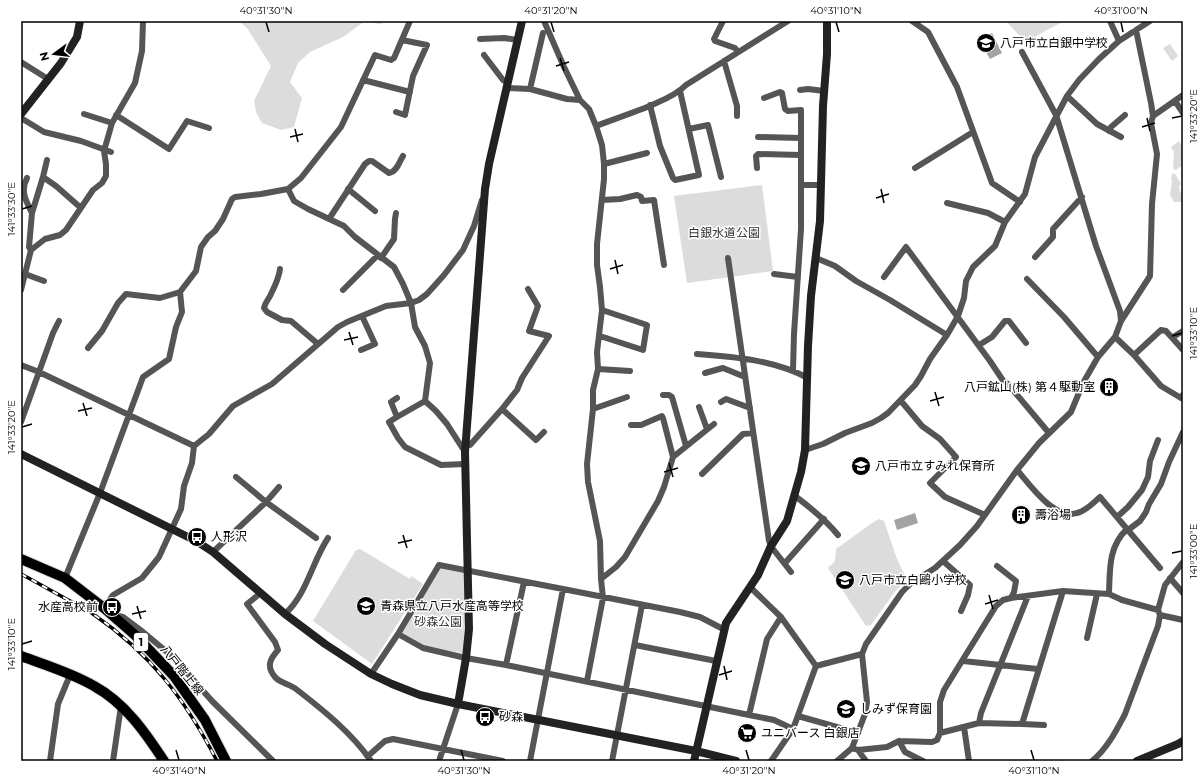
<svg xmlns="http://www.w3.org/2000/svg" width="1204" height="782" viewBox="0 0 1204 782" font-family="Montserrat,'Noto Sans JP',sans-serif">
	<rect width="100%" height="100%" fill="#fff"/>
	<!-- green -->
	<path fill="#dcdcdc" d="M239,21H394L379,24L365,21L343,37L310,52L298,63L290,82L302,98L294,127L281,130L262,123L256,112L254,101L271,66L247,28Z
		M1006,21H1064L1025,42Z
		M1170,44L1178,56L1172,61L1163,48Z
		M1179,141L1183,148V165L1176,170L1173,169L1174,152L1171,147Z
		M1172,173L1175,174L1181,184L1179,186L1180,193L1182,192L1183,202H1174L1172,198L1170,196L1172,180H1171Z
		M762,185L773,271L687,283L674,196Z
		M879,519L884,521L897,559L906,578L904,582L894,593L871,625L866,626L828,568L835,561L836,549L872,523Z
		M360,549L410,579L411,576L423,584L372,664L313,621L356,550Z
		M441,567L463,571L464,574L466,629L463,652L461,653L424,646L402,634L401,632L438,569Z"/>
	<!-- water -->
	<path fill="#a3a3a3" d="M992,33L1002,53L990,59L979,40Z
		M915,513L918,523L897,530L894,520Z"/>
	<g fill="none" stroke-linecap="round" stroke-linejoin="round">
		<defs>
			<path id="primary" d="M21,559L65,578L104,608L135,635L174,676L205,720L226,761
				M21,656C45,665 72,673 94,686C125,703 145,732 164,761"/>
		</defs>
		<!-- primary casing -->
		<use href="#primary" stroke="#dbdbdb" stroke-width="12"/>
		<!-- street -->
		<path stroke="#555" stroke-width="6" d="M544,21L564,67L580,100
			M723,21L714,39L715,41L735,48L738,52
			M912,21L928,32L957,87L992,183L1020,202
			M1110,21L1119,41
			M480,39L504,38L518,40
			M1022,52L1056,115L1096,246L1120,311L1121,321
			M484,55L503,80L508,83
			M724,61L737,106V116
			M21,62L48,79
			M363,80L410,92
			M506,88L530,89L567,99L580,100L589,109L596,126L602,145L604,164V179L597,244V265L600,287L602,310L597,352L598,369L593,390V409L587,464L588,482L600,541L601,579L603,598L587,681
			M530,89L543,33
			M800,90L808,89L824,91
			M1067,96L1097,124L1121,137
			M764,98L780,92L782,93L785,109L788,111L801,110V229L794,334L793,370
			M1175,101L1183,113
			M650,105L660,146L673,178L675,180L699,175L680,91
			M396,112L405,115L413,76L427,45L402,40
			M84,114L112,123
			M116,115L169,149L187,121L209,128
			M1153,116L1183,95
			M21,118L44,132L81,141L111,152
			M596,126C619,117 670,102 686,85L788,21
			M689,129L708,125L721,177
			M1109,131L1111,127L1125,115
			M758,137L801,138
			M604,164L647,153
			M757,168L756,156L758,154L801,155
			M915,168L973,132
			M43,177L56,186L81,208
			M27,178C20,191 26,201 32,213
			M802,185H821
			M288,189L294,201L308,209L344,226L355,237L394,267L403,284L411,303L415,327L425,346L430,363L425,401L436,411L447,424L465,452
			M348,189L375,211
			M602,200L620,199L637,195L641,197L642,201L654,200L664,265
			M947,203L988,213L1005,222
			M329,219L365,164L369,161H372L389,173C397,172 399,162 403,156
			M31,250L29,247L32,213L43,177L47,160
			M1035,257L1053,237V229L1082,197
			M381,258L394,239L395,219L396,213
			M728,258L769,541L773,549L791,572
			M816,258L835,266L856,281L890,300L947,335
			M280,269C279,278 275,286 271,294C269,299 265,302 264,308L267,312L282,320L291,321L318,344
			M25,274L44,281
			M774,274L798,277
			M884,277L906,247L990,361L1004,382L1008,384L1049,433
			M1027,279L1064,317L1098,357
			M21,290L31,250L45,239L60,235L66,230L93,190L102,183L106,176V164L104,151L112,123L135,83L142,51L143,21
			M343,290L378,255
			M600,336L643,350L647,325L602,310
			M1115,337L1134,355L1161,386L1181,398L1183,395
			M1173,337L1183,331
			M979,345L992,337L1005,321H1009L1026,343
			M88,348L102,331L118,303L126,294L160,298L180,292
			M361,350L375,344L362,316
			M697,354C736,357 774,360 808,378
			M1134,355L1161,330L1166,331L1183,350
			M21,365L39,372L194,446
			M598,369L630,371
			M705,373L723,368L745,377
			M663,395H669L672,397L686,446
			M397,398L391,402L397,417L389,422L398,438L405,447L441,465L465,464
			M901,401L922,426L940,439L956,457L930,483L945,497L985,515
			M721,402L726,399L750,408
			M699,407L707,429
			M502,409L536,440L544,432
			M593,409L627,397
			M397,417L425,401
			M21,422L53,333L59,321
			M631,425H641L662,416L663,418L673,457
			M466,445H470L502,409L517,390L522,378L549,336L529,331L538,306L528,289
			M805,450L823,444L845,433L872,423L881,418L888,413L915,385L921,376L930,359L947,335L958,316L964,298L966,281L973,267L995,246L1005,222L1025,194L1035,157L1067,96L1079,80L1099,59L1119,41L1150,21
			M702,474L743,434L753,433
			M236,477L266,502L316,538
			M795,496C811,508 825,519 838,535
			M1117,517L1128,507L1142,490L1148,477L1150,461L1158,440
			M1127,529L1160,568
			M1128,530L1140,521L1146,512L1149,504L1161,484L1169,462L1183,432
			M213,552L266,502L279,487
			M943,561L970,585L968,595L961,611
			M785,563L824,519
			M997,566L1016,581L1014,592L1011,598
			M65,578L100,493L143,377L169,359L176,327L182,312L180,292L196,271L201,247L208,237L215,231L223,219L232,199L235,197L261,194L288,189L301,178L341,127L375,55L391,60L394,58L410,21
			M1170,578L1183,593
			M601,579L616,567L625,557L658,501L664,487L673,457L714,424
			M750,587L781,617L816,666L862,654
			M563,589L680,612L700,617L725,630
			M1109,594L1122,600L1158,610
			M257,596L247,604L275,642L278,650C270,659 266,666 275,677C280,683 290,684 296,689C323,710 352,733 371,761
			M104,608L113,595L142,578L159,557L181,509L184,486L192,463L194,446L209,434L233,406L272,384L338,327L347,322L386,306L411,303L419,300L427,294L444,275L463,250L474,226L482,200
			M285,614C307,594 312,562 328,538
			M115,615L123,617L143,632L173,657L212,701L273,761
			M1160,615L1183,620
			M398,634L423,648L466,658L506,665L749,715L774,720L793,729
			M1087,638L1097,594
			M635,645L716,661
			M963,661L1038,669
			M506,665L524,582
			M371,674L398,634L439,565L563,589L530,761
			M749,715L767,639L781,617
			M798,716L858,733
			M979,723L981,713L1028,596
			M1022,724L1044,725
			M964,727L969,761
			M940,733L979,723L1022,724L1063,591
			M899,741L905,752L923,761
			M852,748L858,750L887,747L899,741L932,742L937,740L940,733V702L944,690L996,606L1003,600L1011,598L1063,591L1109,594C1110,570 1108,547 1127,529L1100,497C1093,503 1086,511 1077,513C1054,520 1030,485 1017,470
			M858,750L866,761
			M368,756L385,741L393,739L503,761
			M50,761L58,704L70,675
			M113,761L121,706
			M439,761L458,704
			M612,761L642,605
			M771,761L793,729L816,666
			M837,761L852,748L865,714L867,702L862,654L866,644L902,592L911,583L935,568L960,545L977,526L1017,470L1039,443L1071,412L1083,383L1098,357L1115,337L1121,321L1150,276L1152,204L1157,154L1151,123L1153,116L1151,103L1136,30
			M1092,761C1107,749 1116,731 1125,714L1158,626L1160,615L1158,610L1165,585L1183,562"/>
		<!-- secondary -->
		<path stroke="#222" stroke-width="8" d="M21,114L61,63L77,37L80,21
			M21,454L196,541L213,552L285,614L325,644L371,674L392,684L420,695L458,704L696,751L736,761
			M458,704L466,658L469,629L465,452L485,189L489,164L522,21
			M694,761L726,623L758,575L771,546L787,521L801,472L805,450L808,346L811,296L820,221L823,106L827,54V21
			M1137,761L1178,744L1183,741"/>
		<!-- primary -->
		<use href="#primary" stroke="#000" stroke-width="10"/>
		<defs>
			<path id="rail" d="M21,574C38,583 55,593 72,602C79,606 86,609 93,614C151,654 185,699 217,761"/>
		</defs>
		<!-- rail casing -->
		<use href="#rail" stroke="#000" stroke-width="3.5"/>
		<!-- rail -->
		<use href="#rail" stroke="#fff" stroke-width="2" stroke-dasharray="6" stroke-linecap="butt"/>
	</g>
	<!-- ticks -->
	<path fill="none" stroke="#000" stroke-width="1.5" d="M266,22L269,32M551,22L554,32M836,22L839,32M1121,22L1123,32M560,58L564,71M556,66L569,62M1147,118L1150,131M1172,118L1182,116M1142,127L1155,123M295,129L298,142M290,137L303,134M881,189L884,203M876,198L889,194M22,209L32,206M615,260L618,274M610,269L623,265M349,332L353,345M1172,336L1182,333M344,340L358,337M935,392L939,406M930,401L944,397M83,403L87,416M78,411L92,408M22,427L32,424M669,463L673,477M664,472L678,468M403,535L407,548M398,543L412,540M1172,553L1182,551M989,595L993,609M985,604L998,600M137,606L141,619M132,614L146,611M22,644L32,641M724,666L727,680M719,675L732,671M176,750L179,760M461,750L464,760M746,750L749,760M1031,750L1034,760"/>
	<!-- icons -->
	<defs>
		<symbol id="school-disc" viewBox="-11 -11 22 22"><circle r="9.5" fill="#000" stroke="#fff"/><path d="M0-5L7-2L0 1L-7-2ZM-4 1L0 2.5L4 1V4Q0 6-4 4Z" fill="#fff"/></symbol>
		<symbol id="building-disc" viewBox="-11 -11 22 22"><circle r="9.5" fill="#000" stroke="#fff"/><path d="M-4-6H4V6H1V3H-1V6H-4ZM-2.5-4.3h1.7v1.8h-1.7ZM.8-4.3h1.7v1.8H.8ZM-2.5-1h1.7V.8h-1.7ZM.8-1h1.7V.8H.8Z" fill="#fff"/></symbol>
		<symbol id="bus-disc" viewBox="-11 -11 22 22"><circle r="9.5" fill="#000" stroke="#fff"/><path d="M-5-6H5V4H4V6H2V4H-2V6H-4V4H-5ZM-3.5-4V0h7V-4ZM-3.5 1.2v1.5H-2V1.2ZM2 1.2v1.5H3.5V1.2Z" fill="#fff"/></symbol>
		<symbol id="supermarket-disc" viewBox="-11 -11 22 22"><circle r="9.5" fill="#000" stroke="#fff"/><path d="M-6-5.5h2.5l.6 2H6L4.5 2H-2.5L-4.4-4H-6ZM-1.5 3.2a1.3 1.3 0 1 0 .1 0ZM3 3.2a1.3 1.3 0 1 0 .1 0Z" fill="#fff"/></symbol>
	</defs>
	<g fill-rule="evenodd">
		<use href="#school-disc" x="975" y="32" width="22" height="22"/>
		<use href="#building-disc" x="1098" y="376" width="22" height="22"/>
		<use href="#school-disc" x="850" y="455" width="22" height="22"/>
		<use href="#building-disc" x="1010" y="504" width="22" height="22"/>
		<use href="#bus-disc" x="186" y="526" width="22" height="22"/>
		<use href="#school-disc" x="834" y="569" width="22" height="22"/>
		<use href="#school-disc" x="355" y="595" width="22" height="22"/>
		<use href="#bus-disc" x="101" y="596" width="22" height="22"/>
		<use href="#school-disc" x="835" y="698" width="22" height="22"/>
		<use href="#bus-disc" x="474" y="706" width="22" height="22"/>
		<use href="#supermarket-disc" x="736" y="722" width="22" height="22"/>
	</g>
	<g text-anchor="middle" stroke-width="3" stroke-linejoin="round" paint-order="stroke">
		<!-- shield labels -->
		<rect fill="#fff" stroke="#4c4c4c" stroke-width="1" x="134" y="633" width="14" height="18" rx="3"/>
		<g font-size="11" font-weight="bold" fill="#000">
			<text x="141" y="646">1</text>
		</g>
		<!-- poi labels -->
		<g font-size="12" fill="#000" stroke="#fff" text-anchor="start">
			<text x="1000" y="47">八戸市立白銀中学校</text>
			<text x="1095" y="391" text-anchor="end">八戸鉱山(株) 第４駆動室</text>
			<text x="875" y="470">八戸市立すみれ保育所</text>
			<text x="1035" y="519">壽浴場</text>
			<text x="211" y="541">人形沢</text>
			<text x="859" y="584">八戸市立白鷗小学校</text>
			<text x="380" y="610">青森県立八戸水産高等学校</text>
			<text x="98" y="611" text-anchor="end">水産高校前</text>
			<text x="860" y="713">しみず保育園</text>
			<text x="499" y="721">砂森</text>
			<text x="761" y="737">ユニバース 白銀店</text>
		</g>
		<!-- park labels -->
		<g font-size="12" fill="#333" stroke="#fff">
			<text x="724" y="237">白銀水道公園</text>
			<text x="438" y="626">砂森公園</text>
		</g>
		<!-- street labels -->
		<g font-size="12" fill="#000" stroke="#fff">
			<text transform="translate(182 670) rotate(51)" y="4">八戸階上線</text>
		</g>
	</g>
	<!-- border -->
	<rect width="1204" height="782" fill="none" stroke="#ffffff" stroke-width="44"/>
	<!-- north arrow -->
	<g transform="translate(54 54) rotate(255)" stroke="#ffffff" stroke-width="3" paint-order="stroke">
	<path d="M0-3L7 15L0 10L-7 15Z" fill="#000000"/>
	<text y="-6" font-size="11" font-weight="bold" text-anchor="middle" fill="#000000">N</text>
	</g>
	<rect x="22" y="22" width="1160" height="738" fill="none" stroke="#000" stroke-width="1.5"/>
	<g font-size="10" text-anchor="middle" fill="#000">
		<text x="266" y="14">40°31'30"N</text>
		<text x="551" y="14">40°31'20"N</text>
		<text x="836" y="14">40°31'10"N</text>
		<text x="1121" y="14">40°31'00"N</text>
		<text transform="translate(1193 116) rotate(-90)" y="4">141°33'20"E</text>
		<text transform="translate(11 209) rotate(-90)" y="4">141°33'30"E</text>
		<text transform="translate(1193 333) rotate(-90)" y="4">141°33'10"E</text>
		<text transform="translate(11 427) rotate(-90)" y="4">141°33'20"E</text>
		<text transform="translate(1193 551) rotate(-90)" y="4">141°33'00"E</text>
		<text transform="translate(11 644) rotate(-90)" y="4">141°33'10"E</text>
		<text x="179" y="774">40°31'40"N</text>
		<text x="464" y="774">40°31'30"N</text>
		<text x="749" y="774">40°31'20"N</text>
		<text x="1034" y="774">40°31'10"N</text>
	</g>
</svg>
